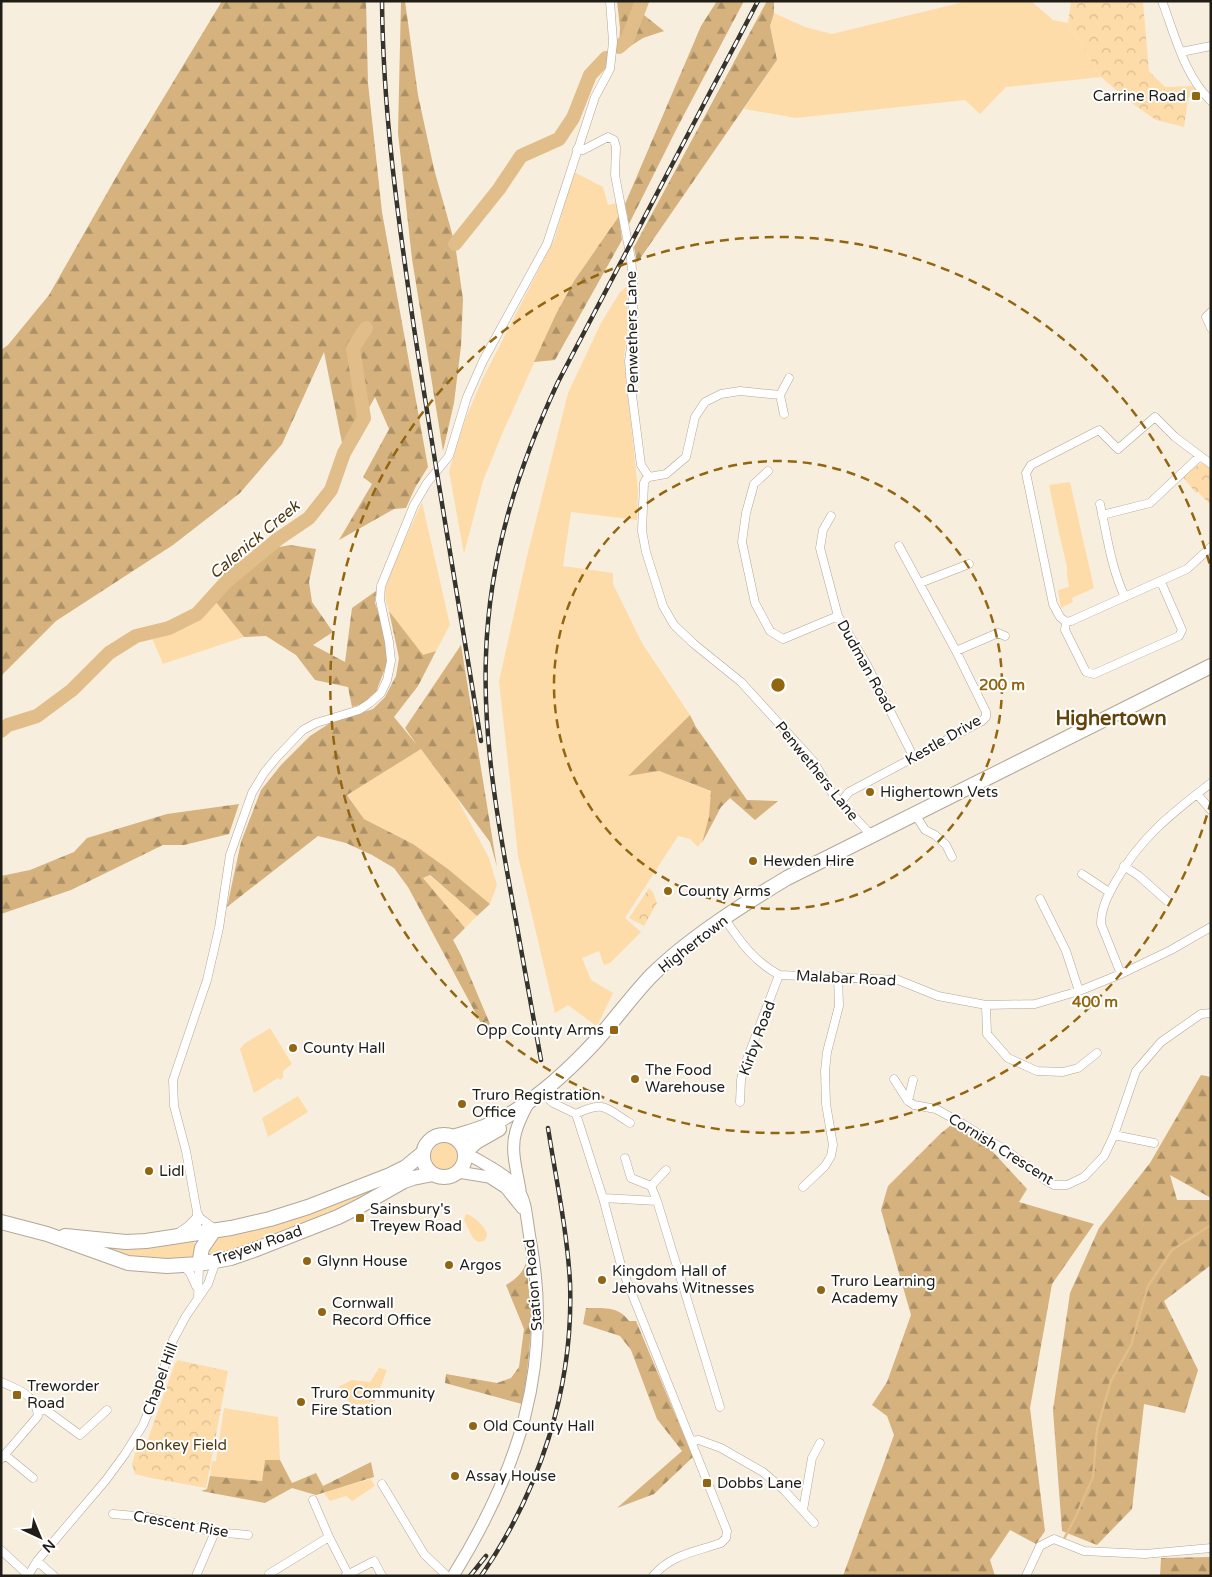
<svg xmlns="http://www.w3.org/2000/svg" width="1212" height="1577" viewBox="0 0 1212 1577" font-family="'Varela Round',sans-serif">
	<defs>
		<pattern id="forest-firs" width="22" height="20" patternUnits="userSpaceOnUse" patternTransform="scale(1.25)"><rect width="22" height="20" fill="#d5b27e"/><path d="M5 1l3.5 6h-7zM16 11l3.5 6h-7z" fill="#ac9066"/></pattern>
		<pattern id="park-crowns" width="20" height="18" patternUnits="userSpaceOnUse" patternTransform="scale(1.25)"><rect width="20" height="18" fill="#fedca9"/><path d="M2 6a3 3 0 1 1 6 0M12 15a3 3 0 1 1 6 0" fill="none" stroke="#d9bc91"/></pattern>
	</defs>
	<rect width="100%" height="100%" fill="#f8eede"/>
	<!-- green -->
	<path fill="#fedca9" d="M968,1H1031L1053,20L1068,23L1101,77L1006,87L980,114L965,100L796,118L744,109L777,60L770,26L774,13L805,27L832,34Z
		M574,172L603,187L608,205L617,203L619,216L574,281L556,314L502,434L483,481L464,554L449,471L465,420L482,380L555,238Z
		M627,286L628,325L624,358L638,490L637,520L571,512L563,566L613,573V584L642,643L690,715L628,776L659,771L712,792C710,809 710,833 698,847L690,839L678,836L625,918L641,932L610,963L604,965L599,951L582,958L591,980L613,993L598,1024L595,1025L568,1005L555,1013L518,856L499,681L527,556L568,393L601,323L620,292Z
		M1070,482L1094,588L1072,598L1073,602L1061,608L1058,590L1069,587L1067,575V567L1059,533L1049,485Z
		M422,502L450,625L436,651L423,656L389,611L386,602L385,590L392,568Z
		M211,596L244,637L163,664L148,629L186,615Z
		M421,749L450,785L489,858L497,885L490,904L448,869L413,844L364,819L347,794Z
		M429,875L477,916L465,928L423,878Z
		M270,1028L292,1064L283,1071V1078L280,1080L278,1078L254,1093L240,1049L244,1044Z
		M298,1096L308,1112L268,1137L262,1118Z
		M431 1157a14 14 0 1 1 28 0a14 14 0 1 1-28 0Z
		M385,1183L387,1187L369,1197L237,1252L209,1256L206,1252L211,1238Z
		M466,1214C473,1215 485,1226 487,1234C487,1237 486,1238 484,1241L478,1242L473,1238L464,1220Z
		M193,1241L197,1246L195,1261L125,1258L104,1247L147,1249Z
		M379,1368L387,1370L374,1404H351L338,1387L352,1380L370,1382Z
		M224,1408L278,1417L280,1460H265L262,1481L210,1476L212,1461H216Z
		M371,1479L375,1486L352,1501L346,1496L330,1501L324,1493L330,1490Z"/>
	<!-- forest -->
	<path fill="url(#forest-firs)" d="M222,1H366L368,83L382,212L428,467L415,488L406,508L394,509L339,540L372,484L363,477L389,429L375,397L344,453L324,352L282,444L240,493L173,545L56,621L1,676V350L8,345L49,295L123,165Z
		M401,1H405L418,95L434,169L455,244L463,299L461,346L454,403L443,451L412,259L398,133Z
		M617,1H649L644,15L664,31L643,38L621,52L619,47L620,28Z
		M717,1H744L677,128L629,224L625,204L701,26Z
		M767,1H774V13L770,26L777,60L637,263L634,247Z
		M619,216L622,240L555,360L534,362L556,314L574,281Z
		M290,545L316,549L309,582L312,602L333,632L313,645L345,662L352,608L376,591L375,603L381,619L388,661L376,692L362,704L352,707L348,687L315,680L296,655L266,636L244,637L211,596L225,570L259,551Z
		M389,611L423,655L436,651L418,686L394,717L417,745L405,728L461,645L497,867L490,842L421,749L347,795L364,819L413,844L448,869L490,904L477,916L430,875L423,878L465,928L453,940L461,955L490,1024L483,1027L408,887L394,868L372,855L346,843L318,836L227,907L241,842L261,790L281,765L310,736L330,723L373,709L385,697L396,676L399,658Z
		M690,715L696,727L747,800L778,801L755,820L730,798L721,807L702,843L709,817L711,791L659,771L628,776Z
		M239,804L229,834L184,845H163L71,890L1,914V876L30,870L74,852L87,838L167,814Z
		M1201,1075L1211,1077V1198L1170,1175L1177,1200H1211V1265L1164,1301L1198,1370L1185,1413L1144,1404L1132,1509L1097,1545L1062,1531L1053,1410L1070,1293L1099,1228L1150,1163Z
		M961,1117L1027,1189L1019,1202L1094,1224L1052,1284L1030,1408L1045,1531L1036,1544L1010,1530L990,1560L995,1576H843L894,1435L887,1416L872,1405L887,1382L911,1315L881,1210L888,1186L940,1134Z
		M526,1263L532,1319L527,1373L522,1404L445,1383L446,1374L497,1383L511,1378L519,1367L524,1329L506,1285C516,1279 522,1274 526,1263Z
		M586,1308C603,1308 619,1306 629,1321H636L693,1457L654,1494L617,1508L682,1451L657,1419L631,1350L620,1336L583,1324Z
		M265,1460H280L292,1483L316,1473L323,1486L371,1462L374,1477L316,1495L292,1488L265,1503L201,1491L207,1489L210,1476L262,1481Z
		M1211,1557V1576H1160L1161,1558Z"/>
	<!-- park -->
	<path fill="url(#park-crowns)" d="M1071,1L1143,2L1149,71L1165,87L1198,86L1188,99L1184,127L1156,120L1129,101L1101,77L1068,23Z
		M1201,463L1211,468V505L1198,492L1196,493L1182,476Z
		M649,888L653,892L657,903L644,926L629,918Z
		M178,1360L228,1371L206,1488L151,1478L135,1474L132,1464L136,1451L147,1442L175,1363Z"/>
	<g fill="none" stroke-linecap="round" stroke-linejoin="round">
		<!-- stream -->
		<path stroke="#e0bd89" stroke-width="2.5" d="M1064,1539L1076,1516L1093,1477L1097,1429L1111,1381L1131,1345L1148,1286L1172,1250L1211,1225"/>
		<!-- river -->
		<path stroke="#e0bd89" stroke-width="14" d="M619,47L627,40L642,1
			M455,244L499,189L521,156L559,139L573,118L590,75L606,58
			M1,731L8,725L37,716L72,690L109,653L136,636L169,628L197,614L226,582L278,539L309,518L331,490L344,453L364,418L353,348L366,328"/>
		<defs>
			<path id="street" d="M1162,1C1175,35 1184,75 1211,101
				M1181,52L1211,46
				M577,149L583,150L608,137L614,140L616,147L615,175L631,259L633,280V333L629,361L631,387L641,465L649,477L646,479L644,483L642,531L646,552L663,606L674,625L694,644L741,682L814,762L832,793L872,836
				M1211,312L1206,317L1211,328
				M784,414L780,395L789,378
				M1211,464L1175,437L1155,417L1118,449L1099,430L1031,465L1026,473L1053,604L1060,617L1066,622L1071,621L1187,569L1211,547
				M768,471L754,484L746,513L742,542L755,603L770,631L783,639L838,616
				M649,477L666,474L686,457L695,417L705,402L721,394L740,391L780,395
				M1100,504C1107,535 1111,568 1125,597
				M1102,515L1150,503L1200,456
				M831,516L823,530L820,548L838,616L867,665L913,756
				M920,583L969,564
				M1066,622L1065,630L1086,672L1094,674L1179,636L1182,630L1161,582
				M956,651L998,633L1005,636
				M1197,794L1211,810
				M841,802L849,792L982,721L986,717V712L956,651L899,546
				M915,814L925,830L935,835L946,845L952,857
				M1124,866L1139,876L1167,901
				M1082,874L1109,892
				M1040,899L1066,951L1079,991
				M725,919C741,943 754,961 779,975L898,980L938,996L986,1005L1035,1004L1079,991L1121,974L1171,950L1211,927
				M1121,974L1101,924C1101,908 1108,895 1116,881C1140,838 1172,813 1211,783
				M986,1005L987,1034L1008,1058L1037,1071L1063,1072L1078,1068L1097,1053
				M894,1079L908,1101L914,1105L936,1109L963,1124L1010,1153L1045,1180L1054,1185H1067L1084,1177L1104,1156L1114,1135L1136,1071L1161,1042L1201,1014L1211,1013
				M541,1092L553,1103L576,1114L603,1198L622,1269L727,1531L726,1538L721,1543C695,1552 672,1554 653,1576
				M908,1101L913,1080
				M740,1102L741,1080L744,1067L779,975
				M576,1114C604,1100 605,1108 630,1123
				M1114,1135L1154,1143
				M625,1158L631,1178L651,1186L657,1201
				M651,1186L666,1170
				M803,1187L825,1166L831,1156L833,1145L826,1104L825,1071L827,1052L839,1006L838,976
				M603,1198L657,1201L720,1407
				M197,1212L200,1218L215,1229
				M178,1233L188,1226L197,1217
				M197,1233V1212L186,1151L174,1106L173,1080L207,980L219,928L230,855L252,793L264,773L277,757L303,730L316,723L359,710L370,703L381,693L387,680L391,661L389,642L380,600L381,586L414,505L427,483L449,456L467,397L483,361L547,244L595,97L610,69L613,42L610,1
				M183,1265L190,1273L196,1286
				M198,1299L199,1264
				M1,1382C18,1389 37,1396 38,1416L1,1459
				M38,1411L46,1410L80,1435L107,1410
				M691,1441L699,1440L721,1448L763,1472L784,1490L814,1523
				M5,1455L33,1478
				M382,1484L424,1554L447,1576
				M313,1500L329,1537L348,1574
				M803,1510L812,1458L820,1443
				M113,1514L147,1517L215,1532L248,1535
				M1,1550L28,1575
				M37,1561L54,1576
				M269,1574L329,1537
				M28,1576L37,1561L106,1480L125,1454L143,1425L155,1396L173,1340L186,1316L208,1284L216,1261
				M196,1576L215,1532
				M345,1576L374,1561L382,1576
				M1026,1576L1040,1546L1054,1539L1084,1551L1145,1554L1211,1548"/>
			<path id="secondary" d="M458,1172L489,1177L506,1188L522,1208
				M520,1190C517,1171 510,1150 516,1131C519,1121 524,1111 529,1102
				M453,1576C518,1471 553,1368 531,1244C523,1204 531,1191 492,1168C483,1163 475,1157 465,1154"/>
			<path id="highway" d="M423 1156a21 21 0 1 1 42 0a21 21 0 1 1-42 0Z
				M453,1137C469,1132 485,1128 500,1120C535,1101 567,1072 594,1043C614,1021 631,997 651,976C688,939 742,905 787,878L1211,666
				M465,1152L476,1142L499,1129
				M1,1222L47,1234L128,1263L167,1266L199,1264L231,1258L254,1250L338,1217L360,1206L404,1181L413,1178L433,1174
				M65,1236L126,1242L146,1241L231,1228L270,1219L308,1207L390,1175L406,1167L423,1153
				M199,1264L202,1248L213,1232"/>
		</defs>
		<!-- street casing -->
		<use href="#street" stroke="#b1a799" stroke-width="9"/>
		<!-- secondary casing -->
		<use href="#secondary" stroke="#b1a799" stroke-width="13"/>
		<!-- highway casing -->
		<use href="#highway" stroke="#b1a799" stroke-width="16"/>
		<!-- street -->
		<use href="#street" stroke="#fff" stroke-width="8"/>
		<!-- secondary -->
		<use href="#secondary" stroke="#fff" stroke-width="11"/>
		<!-- highway -->
		<use href="#highway" stroke="#fff" stroke-width="14"/>
		<defs>
			<path id="rail" d="M382,1C383,113 398,218 414,328C435,466 459,604 481,741
				M541,1060C531,1003 520,945 510,888C496,811 483,734 486,655C489,558 517,470 558,382L758,1
				M470,1576L486,1556
				M481,1576C540,1491 574,1387 570,1282C567,1230 556,1179 548,1128"/>
		</defs>
		<!-- rail casing -->
		<use href="#rail" stroke="#36332c" stroke-width="4.5"/>
		<!-- rail -->
		<use href="#rail" stroke="#fff" stroke-width="2.5" stroke-dasharray="8" stroke-linecap="butt"/>
	</g>
	<!-- distance rings -->
	<g fill="none" stroke="#926611" stroke-width="2.5" stroke-dasharray="9 6">
		<circle cx="778" cy="685" r="224"/>
		<path d="M1211 801A448 448 0 1 1 1211 569"/>
	</g>
	<!-- markers -->
	<g fill="#926611" stroke="#fff" stroke-width="2">
		<rect x="1191" y="91" width="10" height="10" rx="2.5"/>
		<circle cx="870" cy="792" r="5"/>
		<circle cx="753" cy="861" r="5"/>
		<circle cx="668" cy="891" r="5"/>
		<rect x="609" y="1025" width="10" height="10" rx="2.5"/>
		<circle cx="293" cy="1048" r="5"/>
		<circle cx="635" cy="1079" r="5"/>
		<circle cx="462" cy="1104" r="5"/>
		<circle cx="149" cy="1171" r="5"/>
		<rect x="355" y="1213" width="10" height="10" rx="2.5"/>
		<circle cx="307" cy="1261" r="5"/>
		<circle cx="449" cy="1265" r="5"/>
		<circle cx="602" cy="1280" r="5"/>
		<circle cx="821" cy="1290" r="5"/>
		<circle cx="322" cy="1312" r="5"/>
		<rect x="12" y="1390" width="10" height="10" rx="2.5"/>
		<circle cx="301" cy="1402" r="5"/>
		<circle cx="473" cy="1426" r="5"/>
		<circle cx="455" cy="1476" r="5"/>
		<rect x="702" y="1478" width="10" height="10" rx="2.5"/>
	</g>
	<g text-anchor="middle" stroke-width="4" stroke-linejoin="round" paint-order="stroke">
		<!-- poi labels -->
		<g font-size="15" fill="#201d17" stroke="#fff" text-anchor="start">
			<text x="1186" y="101" text-anchor="end">Carrine Road</text>
			<text x="880" y="797">Highertown Vets</text>
			<text x="763" y="866">Hewden Hire</text>
			<text x="678" y="896">County Arms</text>
			<text x="604" y="1035" text-anchor="end">Opp County Arms</text>
			<text x="303" y="1053">County Hall</text>
			<text x="645" y="1075">The Food<tspan x="645" dy="17">Warehouse</tspan></text>
			<text x="472" y="1100">Truro Registration<tspan x="472" dy="17">Office</tspan></text>
			<text x="159" y="1176">Lidl</text>
			<text x="370" y="1214">Sainsbury's<tspan x="370" dy="17">Treyew Road</tspan></text>
			<text x="317" y="1266">Glynn House</text>
			<text x="459" y="1270">Argos</text>
			<text x="612" y="1276">Kingdom Hall of<tspan x="612" dy="17">Jehovahs Witnesses</tspan></text>
			<text x="831" y="1286">Truro Learning<tspan x="831" dy="17">Academy</tspan></text>
			<text x="332" y="1308">Cornwall<tspan x="332" dy="17">Record Office</tspan></text>
			<text x="27" y="1391">Treworder<tspan x="27" dy="17">Road</tspan></text>
			<text x="311" y="1398">Truro Community<tspan x="311" dy="17">Fire Station</tspan></text>
			<text x="483" y="1431">Old County Hall</text>
			<text x="465" y="1481">Assay House</text>
			<text x="717" y="1488">Dobbs Lane</text>
		</g>
		<!-- street labels -->
		<g font-size="15" fill="#201d17" stroke="#fff">
			<text transform="translate(632 332) rotate(-91)" y="5">Penwethers Lane</text>
			<text transform="translate(866 666) rotate(61)" y="5">Dudman Road</text>
			<text transform="translate(943 740) rotate(-30)" y="5">Kestle Drive</text>
			<text transform="translate(817 771) rotate(51)" y="5">Penwethers Lane</text>
			<text transform="translate(693 944) rotate(-38)" y="5">Highertown</text>
			<text transform="translate(846 978) rotate(3)" y="5">Malabar Road</text>
			<text transform="translate(757 1038) rotate(-70)" y="5">Kirby Road</text>
			<text transform="translate(1001 1149) rotate(32)" y="5">Cornish Crescent</text>
			<text transform="translate(258 1245) rotate(-19)" y="5">Treyew Road</text>
			<text transform="translate(533 1285) rotate(-95)" y="5">Station Road</text>
			<text transform="translate(160 1379) rotate(-70)" y="5">Chapel Hill</text>
			<text transform="translate(181 1524) rotate(10)" y="5">Crescent Rise</text>
		</g>
		<!-- park labels -->
		<g font-size="15" fill="#51390f" stroke="#fff">
			<text x="181" y="1450">Donkey Field</text>
		</g>
		<!-- water labels -->
		<g font-size="16" font-style="italic" fill="#51390f" stroke="#fff">
			<text transform="translate(254 539) rotate(-40)" y="6">Calenick Creek</text>
		</g>
		<!-- district labels -->
		<g font-size="20" font-weight="bold" fill="#62440b" stroke="#fff">
			<text x="1111" y="725">Highertown</text>
		</g>
	</g>
	<circle cx="778" cy="685" r="8" fill="#926611" stroke="#fff" stroke-width="2.5"/>
	<g font-size="15" text-anchor="middle" font-weight="bold" fill="#926611" stroke="#fff" stroke-width="4" stroke-linejoin="round" paint-order="stroke">
		<text x="1002" y="690">200 m</text>
		<text x="1095" y="1007">400 m</text>
	</g>
	<!-- border -->
	<rect width="1212" height="1577" fill="none" stroke="#201d17" stroke-width="5"/>
	<!-- north arrow -->
	<g transform="translate(40 1537) rotate(136)" stroke="#ffffff" stroke-width="4" paint-order="stroke">
	<path d="M0-4L9 19L0 12L-9 19Z" fill="#201d17"/>
	<text y="-8" font-size="14" font-weight="bold" text-anchor="middle" fill="#201d17">N</text>
	</g>
</svg>
